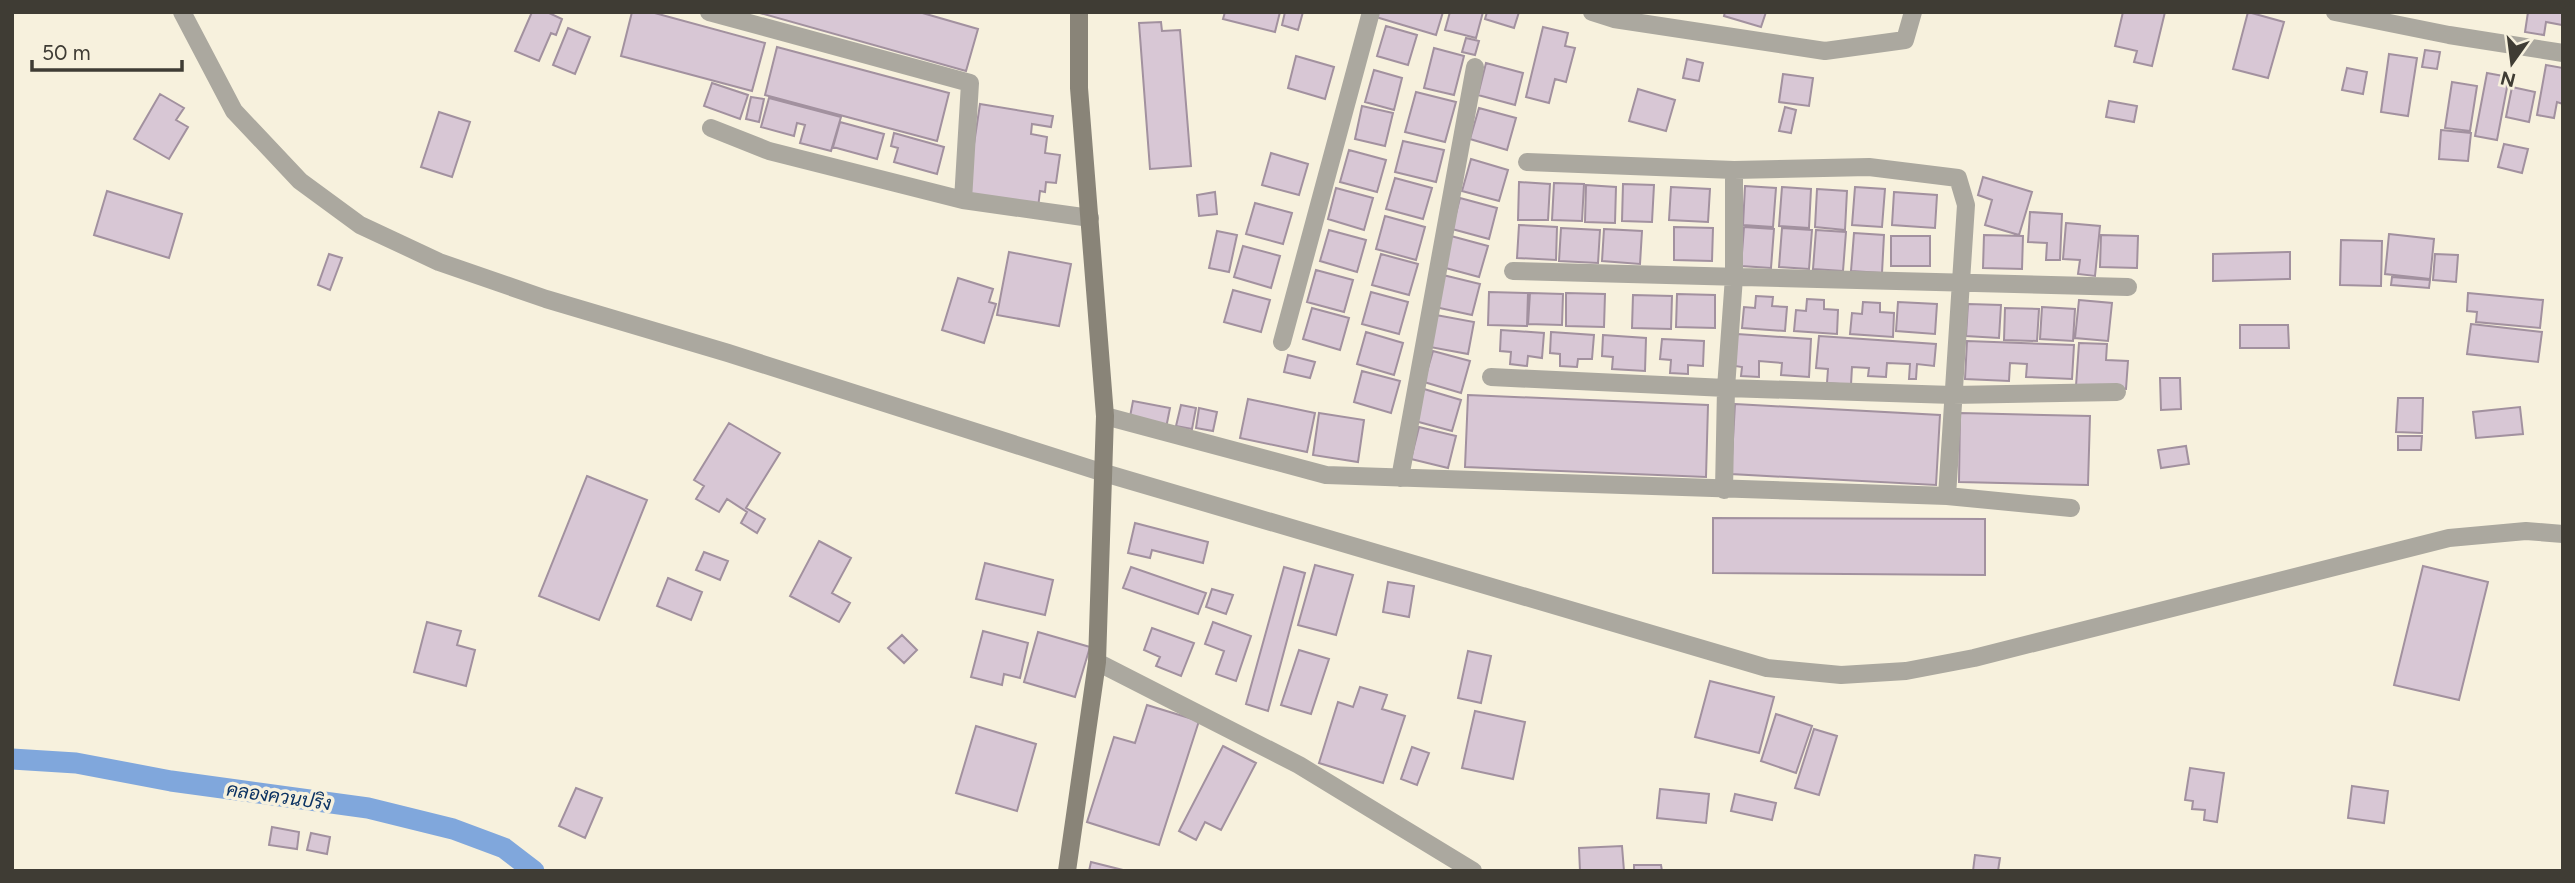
<svg xmlns="http://www.w3.org/2000/svg" width="2575" height="883" viewBox="0 0 2575 883" font-family="Figtree,Sarabun,sans-serif">
	<rect width="100%" height="100%" fill="#f7f1dd"/>
	<g fill="none" stroke-linecap="round" stroke-linejoin="round">
		<!-- canal -->
		<path stroke="#80a7dc" stroke-width="21" d="M12,759L76,763L171,781L368,808L453,829L504,848L534,871"/>
	</g>
	<!-- building -->
	<path fill="#d8c7d5" stroke="#a2919f" stroke-width="2" d="M532,12H547L562,19L556,35L551,33L539,61L515,51Z
		M632,12H651L765,43L752,91L621,56Z
		M919,12L978,29L966,71L760,13Z
		M1225,12H1280L1275,32L1223,19Z
		M1285,12H1303L1298,30L1282,25Z
		M1377,12H1443L1436,35L1376,17Z
		M1450,12H1483L1476,38L1445,30Z
		M1487,12H1519L1514,28L1485,19Z
		M1725,12H1766L1761,27L1724,16Z
		M2123,12H2165L2152,66L2134,62L2137,51L2115,46Z
		M2248,12L2284,22L2268,78L2233,69Z
		M2528,12H2563L2562,25L2546,22L2544,35L2525,32Z
		M1161,22L1162,31L1180,30L1191,166L1150,169L1139,23Z
		M1386,26L1417,35L1408,65L1377,56Z
		M1543,27L1568,33L1565,46L1575,48L1566,82L1555,79L1549,103L1526,97Z
		M568,28L590,37L575,74L553,65Z
		M1466,38L1479,41L1475,55L1462,52Z
		M777,47L949,93L937,141L765,95Z
		M1434,48L1464,56L1454,95L1424,88Z
		M2425,50L2440,52L2437,69L2422,67Z
		M2389,54L2417,58L2408,116L2381,112Z
		M1296,56L1334,67L1325,99L1288,88Z
		M1687,59L1703,63L1699,81L1683,78Z
		M1486,63L1523,73L1515,105L1478,95Z
		M2546,65L2563,68V104L2557,102L2554,118L2537,115Z
		M2347,68L2367,72L2363,94L2342,90Z
		M1374,70L1402,78L1394,110L1365,102Z
		M2487,73L2509,77L2497,140L2475,136Z
		M1783,74L1813,78L1809,106L1779,102Z
		M2452,82L2477,86L2470,131L2445,128Z
		M712,83L748,95L740,119L704,106Z
		M2512,87L2535,92L2529,122L2506,117Z
		M1638,89L1675,100L1666,131L1629,121Z
		M1416,92L1456,102L1445,142L1405,132Z
		M160,94L184,108L176,120L188,127L169,159L134,139Z
		M751,97L764,99L759,122L746,119Z
		M769,98L841,117L831,151L800,143L805,125L797,123L794,136L761,127Z
		M2109,101L2137,106L2134,122L2106,117Z
		M980,104L1053,116L1051,127L1032,124L1031,134L1047,137L1045,153L1060,155L1056,183L1046,182L1045,192L1040,191L1038,208L966,197Z
		M1362,106L1393,113L1385,146L1355,139Z
		M1785,107L1796,110L1791,133L1779,131Z
		M1479,108L1516,118L1507,150L1470,139Z
		M439,112L470,122L452,177L421,167Z
		M840,122L884,134L877,159L833,147Z
		M2441,130L2471,133L2468,161L2439,159Z
		M894,133L944,147L937,174L894,162L898,148L891,146Z
		M1403,141L1444,150L1436,182L1395,172Z
		M2504,144L2528,149L2522,173L2498,167Z
		M1349,150L1386,160L1377,192L1340,182Z
		M1271,153L1308,164L1299,195L1262,185Z
		M1471,159L1508,170L1499,201L1462,191Z
		M1983,177L2032,192L2019,235L1985,225L1992,200L1978,195Z
		M1395,178L1432,188L1423,219L1386,209Z
		M1519,182L1550,184L1548,220H1518Z
		M1554,183L1584,184L1582,221L1552,220Z
		M1623,184L1654,185L1652,222L1622,221Z
		M1586,185L1616,187L1615,223L1585,222Z
		M1745,186L1776,188L1773,227L1743,225Z
		M1671,187L1710,189L1708,222L1669,220Z
		M1782,187L1811,189L1809,228L1779,226Z
		M1855,187L1885,189L1882,227L1852,225Z
		M1336,188L1373,198L1364,230L1328,219Z
		M1817,189L1847,191L1845,230L1815,227Z
		M107,191L182,214L169,258L94,235Z
		M1215,192L1217,214L1199,216L1197,195Z
		M1894,192L1937,195L1935,228L1892,225Z
		M1460,198L1497,208L1489,239L1452,229Z
		M1255,203L1292,213L1283,244L1246,234Z
		M2030,212L2062,214L2060,260H2046L2047,243L2028,242Z
		M1385,216L1425,227L1416,260L1376,249Z
		M2066,223L2100,226L2095,276L2078,274L2080,260L2063,259Z
		M1519,225L1557,227L1556,260L1517,258Z
		M1674,227L1713,228L1712,261L1674,260Z
		M1744,227L1774,229L1771,268L1741,266Z
		M1561,228L1600,230L1598,263L1559,261Z
		M1782,228L1812,230L1809,269L1779,267Z
		M1604,229L1642,231L1640,264L1602,261Z
		M1329,230L1366,240L1357,272L1320,261Z
		M1816,230L1846,232L1843,271L1813,269Z
		M1217,231L1237,235L1229,272L1209,268Z
		M1854,233L1884,235L1882,273L1851,271Z
		M2389,234L2434,239L2430,279L2385,274Z
		M1984,235L2023,236L2022,269L1983,268Z
		M2101,235L2138,236L2137,268L2100,267Z
		M1451,236L1488,246L1479,277L1442,267Z
		M1891,236H1930V266H1891Z
		M2341,240L2382,241L2381,286L2340,285Z
		M1243,246L1280,256L1271,288L1234,277Z
		M1009,252L1071,264L1059,326L997,315Z
		M2290,252V279L2213,281V254Z
		M329,254L342,258L330,290L318,285Z
		M1381,254L1418,264L1409,295L1372,285Z
		M2435,254L2458,255L2456,282L2433,280Z
		M1316,270L1353,280L1344,312L1307,302Z
		M1443,275L1480,284L1472,315L1435,307Z
		M2392,277L2430,280L2429,288L2391,285Z
		M958,278L993,289L989,302L996,304L984,343L942,330Z
		M1233,290L1270,300L1261,332L1224,322Z
		M1371,292L1408,302L1399,334L1362,324Z
		M1489,292L1528,293L1527,326L1488,325Z
		M1530,293L1563,294L1562,325L1528,324Z
		M1566,293L1605,294L1604,327L1566,326Z
		M2468,293L2543,300L2540,328L2476,322L2477,312L2467,311Z
		M1677,294L1715,295V328L1676,327Z
		M1633,295L1672,296L1671,329L1632,328Z
		M1756,296L1773,297L1772,306L1787,307L1785,331L1742,328L1744,307L1755,308Z
		M1807,299L1824,300V309L1838,310L1837,334L1794,331L1796,310L1806,311Z
		M2079,300L2112,303L2108,341L2075,338Z
		M1863,302L1880,303V312L1894,313L1893,337L1850,334L1852,313L1862,314Z
		M1898,302L1937,304L1935,334L1896,331Z
		M1968,304L2001,305L1999,338L1966,336Z
		M2042,307L2075,309L2073,341L2040,339Z
		M1312,308L1349,318L1340,350L1303,339Z
		M2005,308L2039,309L2037,341L2004,340Z
		M1436,315L1474,322L1468,354L1430,347Z
		M2471,324L2542,332L2538,362L2467,354Z
		M2240,325H2288L2289,348H2240Z
		M1501,330L1544,333L1542,358L1528,356L1527,366L1510,364L1511,352L1500,351Z
		M1366,332L1403,343L1394,375L1357,364Z
		M1551,332L1594,335L1592,359H1578L1577,367L1560,366V354L1550,353Z
		M1737,334L1811,339L1809,377L1781,375L1782,363L1759,361V377L1741,376L1742,367L1735,366Z
		M1603,335L1646,338L1645,371L1612,369L1613,357L1602,356Z
		M1819,336L1936,344L1934,366L1917,364L1916,379H1909L1910,364L1887,363L1886,377L1868,376L1869,368L1852,367L1851,385L1827,383L1828,369L1816,368Z
		M1662,339L1704,341L1703,366L1688,365V374L1670,373L1671,360L1660,359Z
		M1967,341L2074,345L2072,379L2026,377L2027,364L2010,363L2009,381L1965,379Z
		M2079,343L2107,344L2106,360L2128,361L2126,389L2076,386Z
		M1433,351L1470,361L1461,393L1424,382Z
		M1288,355L1315,362L1310,378L1284,372Z
		M1362,371L1400,381L1391,413L1354,402Z
		M2160,378H2180L2181,409L2161,410Z
		M1424,389L1461,400L1452,431L1415,421Z
		M1468,395L1708,405L1706,477L1465,467Z
		M2398,398H2423L2422,433L2396,432Z
		M1248,399L1315,413L1307,452L1240,438Z
		M1133,401L1170,408L1166,428L1129,422Z
		M1735,404L1940,415L1936,485L1731,474Z
		M1181,405L1196,408L1192,429L1176,426Z
		M2520,407L2523,434L2476,438L2473,412Z
		M1199,408L1217,412L1213,431L1196,428Z
		M1319,413L1364,420L1358,462L1313,455Z
		M1960,413L2090,416L2088,485L1959,482Z
		M729,423L780,453L746,508L765,519L757,533L741,523L747,512L727,499L719,512L696,499L704,486L694,480Z
		M1419,427L1456,436L1448,468L1411,459Z
		M2398,436H2422L2421,450H2398Z
		M2186,446L2189,464L2161,468L2158,450Z
		M587,476L647,500L599,620L539,596Z
		M1713,518L1985,519V575L1713,573Z
		M1135,523L1208,542L1203,563L1152,550L1150,558L1128,553Z
		M819,541L851,558L832,593L850,603L839,622L790,596Z
		M704,552L728,561L720,580L696,570Z
		M985,563L1053,580L1045,615L976,599Z
		M1315,565L1353,575L1336,635L1298,625Z
		M2423,566L2488,582L2459,700L2394,685Z
		M1131,567L1206,593L1198,614L1123,588Z
		M1284,567L1305,573L1268,711L1246,704Z
		M668,578L702,592L691,620L657,606Z
		M1388,582L1414,586L1409,617L1383,612Z
		M1212,589L1233,595L1226,614L1206,607Z
		M427,622L461,631L457,645L475,650L466,686L414,672Z
		M1213,622L1251,636L1236,681L1216,674L1224,651L1205,644Z
		M1152,628L1194,643L1181,676L1156,666L1160,657L1144,650Z
		M983,631L1028,643L1020,678L1004,674L1002,685L971,677Z
		M1038,632L1090,647L1075,697L1024,682Z
		M902,635L917,650L904,663L888,648Z
		M1299,650L1329,659L1311,714L1281,705Z
		M1468,651L1491,656L1481,703L1458,698Z
		M1710,681L1774,697L1759,753L1695,737Z
		M1360,687L1387,695L1382,709L1405,716L1383,783L1319,763L1338,702L1353,707Z
		M1147,705L1199,721L1159,845L1087,822L1114,737L1135,743Z
		M1475,711L1525,722L1513,779L1462,768Z
		M1776,714L1812,726L1796,773L1761,761Z
		M976,726L1036,744L1017,811L956,793Z
		M1814,729L1837,736L1819,795L1795,788Z
		M1223,746L1256,763L1221,830L1205,822L1196,840L1179,831Z
		M1412,747L1429,753L1417,785L1401,779Z
		M2190,768L2224,773L2217,822L2204,820L2205,810L2192,809L2193,801L2185,800Z
		M2352,786L2388,791L2384,823L2348,818Z
		M576,788L602,798L585,838L559,826Z
		M1660,789L1709,794L1706,823L1657,818Z
		M1735,794L1776,803L1772,820L1731,811Z
		M272,827L299,832L297,849L269,845Z
		M311,833L330,837L327,854L307,850Z
		M1622,846L1624,871H1580L1579,848Z
		M1975,855L2000,858L1998,871H1973Z
		M1091,862L1127,871H1089Z
		M1634,865H1661L1662,871H1634Z"/>
	<g fill="none" stroke-linecap="round" stroke-linejoin="round">
		<!-- street -->
		<path stroke="#aba89f" stroke-width="18" d="M182,12L234,111L300,181L360,225L439,262L546,299L728,353L1101,472L1767,668L1841,675L1906,671L1974,658L2449,538L2526,531L2563,534
			M709,12L970,83L963,200
			M1592,12L1614,19L1825,51L1905,40L1913,12
			M2335,12L2449,35L2563,53
			M711,128L769,151L963,200L1090,218
			M1527,162L1734,170L1869,167L1958,178L1966,205L1947,496
			M1513,271L2128,287
			M1282,342L1371,12
			M1491,377L1726,388L1953,395L2117,392
			M1105,416L1326,475L1947,496L2071,508
			M1400,478L1475,67
			M1724,490L1726,388L1734,277V170
			M1097,662L1299,765L1473,871"/>
		<!-- secondary -->
		<path stroke="#898478" stroke-width="18" d="M1067,871L1097,662L1105,416L1079,88V12"/>
	</g>
	<g text-anchor="middle" stroke-width="7" stroke-linejoin="round" paint-order="stroke">
		<!-- water labels -->
		<g font-size="19" font-style="italic" fill="#0b3262" stroke="#f7f1dd">
			<text transform="translate(279 796) rotate(8)" y="7">คลองควนปริง</text>
		</g>
	</g>
	<!-- border -->
	<rect width="2575" height="883" fill="none" stroke="#3f3c34" stroke-width="28"/>
	<!-- north arrow -->
	<g transform="translate(2512 63) rotate(194)" stroke="#f7f1dd" stroke-width="5" paint-order="stroke">
	<path d="M0-5L12 26L0 18L-12 26Z" fill="#3f3c34"/>
	<text y="-10" font-size="19" font-weight="bold" text-anchor="middle" fill="#3f3c34">N</text>
	</g>
	<!-- scale -->
	<path d="M32 60v10h150v-10" fill="none" stroke="#3f3c34" stroke-width="3.5"/>
	<text x="42" y="60" font-size="21" fill="#3f3c34" stroke="#f7f1dd" stroke-width="5" paint-order="stroke">50 m</text>
</svg>
